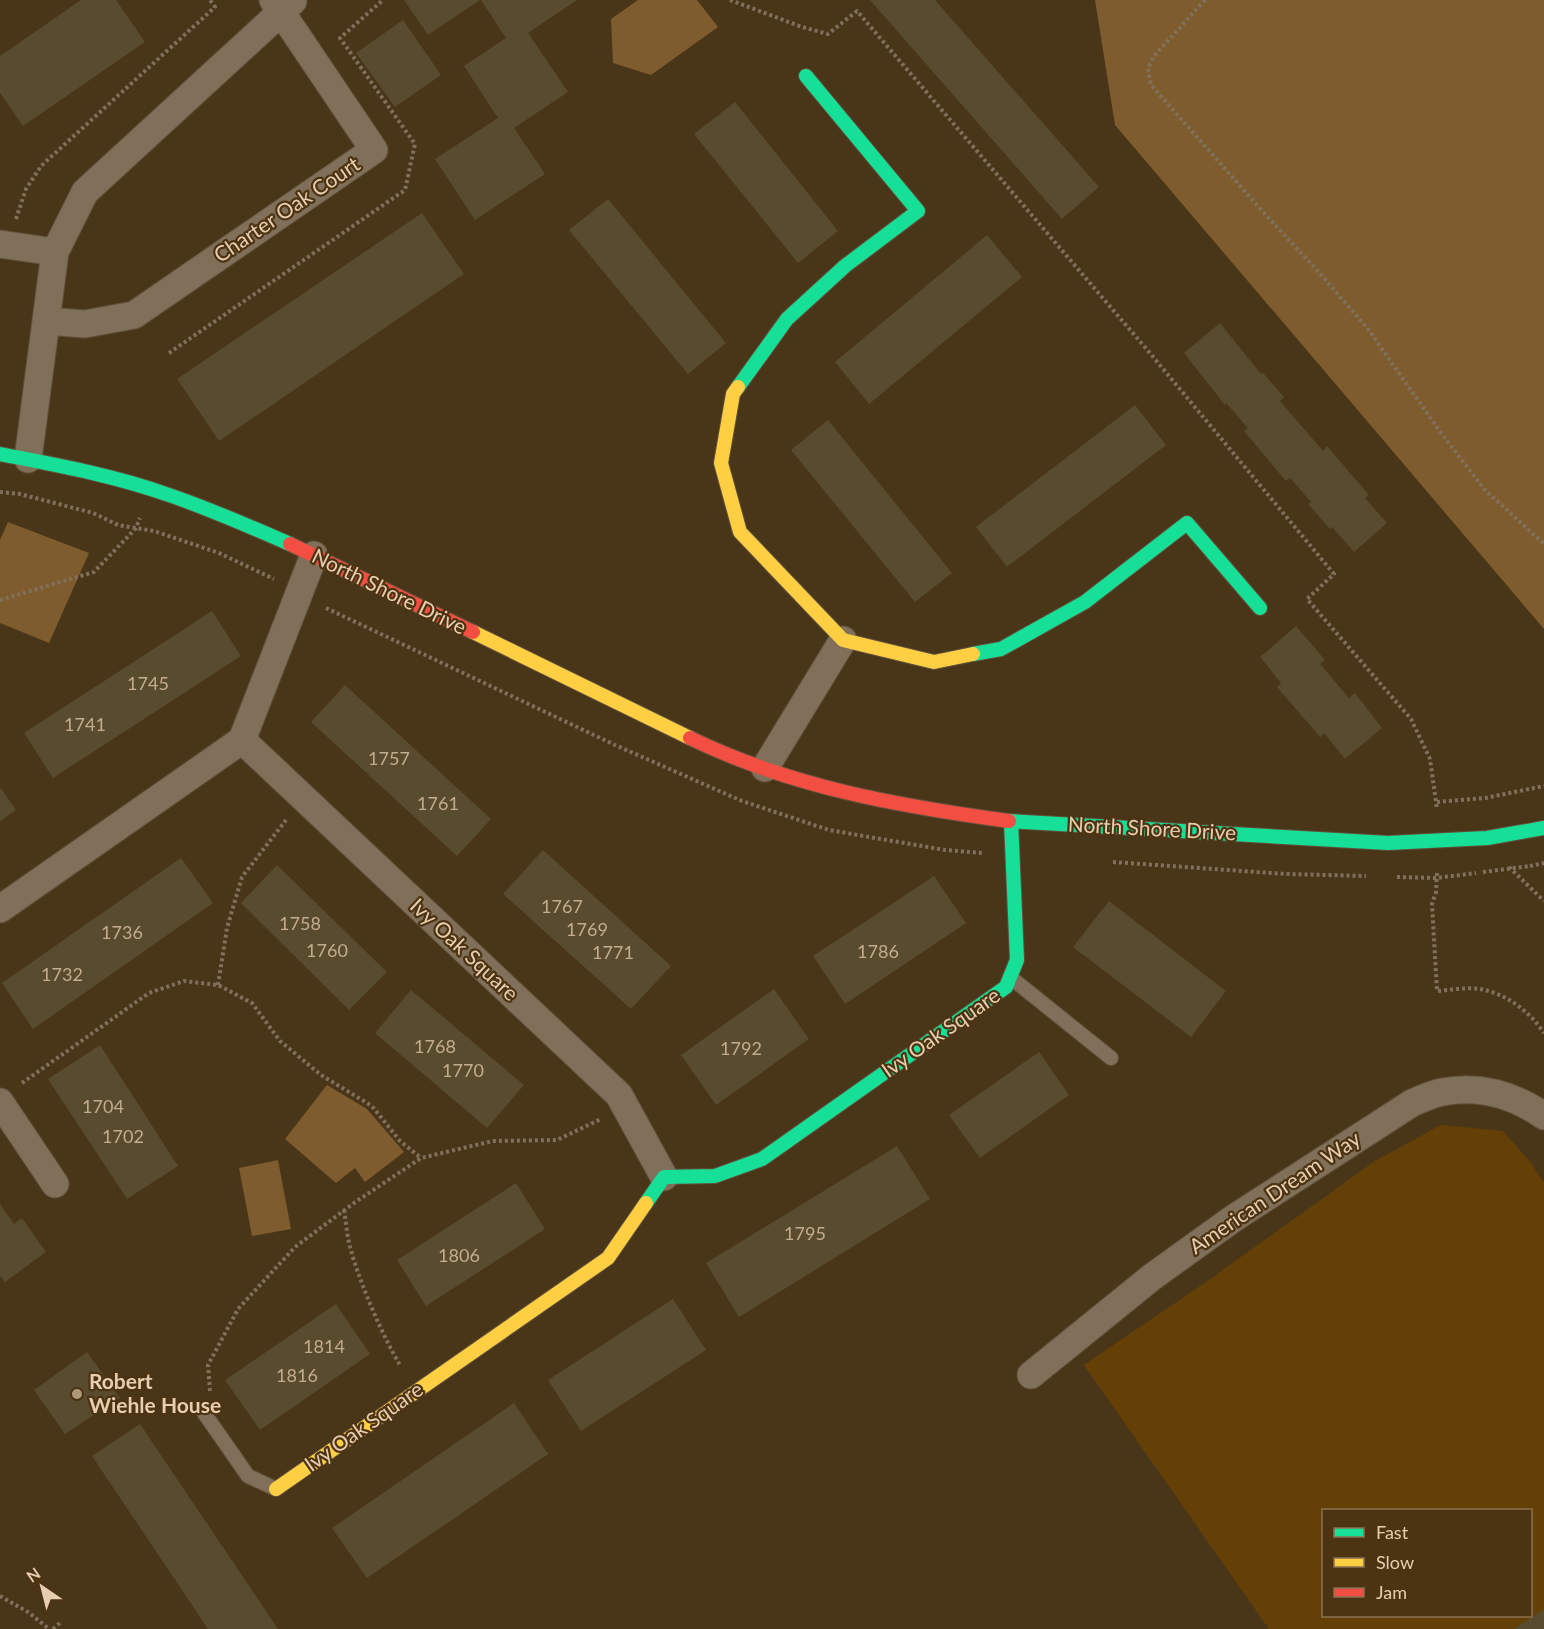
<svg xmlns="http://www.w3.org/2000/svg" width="1544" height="1629" viewBox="0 0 1544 1629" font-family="Lato,sans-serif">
	<rect width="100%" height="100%" fill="#493619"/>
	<!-- built -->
	<path fill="#654006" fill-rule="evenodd" d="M1441,1125L1503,1131L1531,1163L1544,1183V1629H1269L1084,1365L1206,1282L1375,1161ZM1324,1510H1530V1616H1324Z"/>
	<!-- green -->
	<path fill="#7f5c2e" d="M638,0H697L718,27L651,75L613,63L611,19Z
		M1095,0H1544V629L1115,125Z
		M8,522L89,553L49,643L0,623V540Z
		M327,1085L367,1109L404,1152L365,1182L355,1168L336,1183L285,1139Z
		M278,1160L291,1229L252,1236L239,1168Z"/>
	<!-- building -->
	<path fill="#594b2d" d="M81,0H116L145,42L23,126L0,93V56Z
		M404,0H480L428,35Z
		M481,0H577L528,33L568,92L514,128L545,174L475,220L435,159L498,118L464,66L506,38Z
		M870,0H935L1099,187L1062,219Z
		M403,20L441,75L395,107L356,53Z
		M735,102L838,231L798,263L694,134Z
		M608,199L726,343L688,374L569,230Z
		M422,213L464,274L219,441L177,379Z
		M987,235L1022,277L869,404L835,362Z
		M1220,323L1261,374L1263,373L1284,397L1280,401L1323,451L1327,446L1369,495L1365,498L1387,523L1354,552L1332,527L1330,529L1308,504L1311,502L1290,478L1286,481L1244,431L1248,428L1226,403L1225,405L1184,353Z
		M1135,405L1166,445L1007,567L976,527Z
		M828,420L952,573L915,602L791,450Z
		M212,611L241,656L53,778L24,733Z
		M1296,626L1325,660L1320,664L1349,698L1355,693L1382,728L1345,759L1324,733L1320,737L1277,687L1281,683L1260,657Z
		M345,685L491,819L457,856L311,722Z
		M0,787L16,810L0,821Z
		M543,850L671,966L631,1009L503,894Z
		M181,858L213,903L33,1029L2,983Z
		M277,865L387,972L349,1010L241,903Z
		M934,876L966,923L845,1004L813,956Z
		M1109,901L1226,991L1191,1037L1073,947Z
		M774,989L809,1039L716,1105L681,1055Z
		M411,990L524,1085L487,1128L375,1033Z
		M100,1045L178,1166L127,1199L48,1079Z
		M1039,1052L1069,1095L980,1158L949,1115Z
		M897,1146L930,1199L739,1317L706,1263Z
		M516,1183L545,1229L426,1306L397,1260Z
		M0,1204L14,1224L22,1218L46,1252L5,1282L0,1276Z
		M673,1299L706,1350L581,1431L548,1380Z
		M336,1304L370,1354L260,1430L225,1380Z
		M87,1352L120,1398L65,1434L34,1390Z
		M514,1403L548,1454L367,1578L332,1528Z
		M140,1424L278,1629H208L92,1456Z
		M1544,1609V1629H1514Z"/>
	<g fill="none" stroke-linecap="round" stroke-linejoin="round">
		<defs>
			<path id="lane" d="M1010,977L1111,1058
				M202,1410L248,1476L276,1489"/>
			<path id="street" d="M0,244L55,252
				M46,321L85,324L134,315L374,150L273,0
				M28,459L55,252L85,192L293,1
				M242,740L619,1095L664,1177
				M765,768L843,640
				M0,909L242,740L314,555
				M0,1102L55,1184
				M1031,1375L1152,1277L1234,1218L1412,1103C1421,1099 1432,1094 1442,1092C1479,1085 1514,1095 1544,1116"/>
			<path id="fast" d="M738,387L787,319L845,266L918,211L806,76
				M0,454C56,465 112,475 166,494C208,508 249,526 290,544
				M973,654L1001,649L1085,602L1187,523L1260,608
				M1009,821L1388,843L1487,838L1544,828
				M646,1203L664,1177L715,1176L762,1159L1006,987L1017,960L1011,821"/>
			<path id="slow" d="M738,387L733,394L721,463L740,532L843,640L934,662L973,654
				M473,632L690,738
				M276,1489L608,1258L646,1203"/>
			<path id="jam" d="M290,544L473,632
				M690,738C791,787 898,806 1009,821"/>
		</defs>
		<!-- lane casing -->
		<use href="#lane" stroke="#61513b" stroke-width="16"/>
		<!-- street casing -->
		<use href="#street" stroke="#61513b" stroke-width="29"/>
		<!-- fast casing -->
		<use href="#fast" stroke="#61513b" stroke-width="16"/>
		<!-- slow casing -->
		<use href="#slow" stroke="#61513b" stroke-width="16"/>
		<!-- jam casing -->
		<use href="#jam" stroke="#61513b" stroke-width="16"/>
		<!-- path -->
		<path stroke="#80715c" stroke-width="4" stroke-dasharray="3 3" stroke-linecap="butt" d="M730,0L802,27L828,34L857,11L1149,352L1334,574L1307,599L1411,719L1430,759L1437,809
			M1205,0L1154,56L1148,68L1151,85L1264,213L1315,268L1368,329L1441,433L1485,490L1544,544
			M16,219L26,189L41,166L215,7L210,0
			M169,353L405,190L415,144L340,38L383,0
			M0,492L20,494L93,513L118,525L154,531L219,553L274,579
			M0,600L94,572L136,528L140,518
			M326,608L615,745L742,801L829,830L945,850L983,853
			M1437,802L1485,798L1544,786
			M1113,862L1286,874L1366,876
			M1530,866L1544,863
			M1509,867L1544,901
			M1437,873L1436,892L1432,904L1437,991C1450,990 1467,987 1480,989C1507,994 1529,1011 1544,1033
			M1397,877L1436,878L1476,873
			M218,985L227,928L242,877L286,820
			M22,1083L149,993L184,981L218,985L252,1003L280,1041L321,1075L372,1106L400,1141L421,1158
			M344,1210C346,1222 347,1235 350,1247C359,1281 382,1335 400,1365
			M210,1391L208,1365L238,1309L295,1247L354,1203L421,1158L493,1141L557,1140L601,1119
			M0,1596L28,1612L49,1629
			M53,1629L61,1622"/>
		<!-- lane -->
		<use href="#lane" stroke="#817059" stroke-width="14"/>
		<!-- street -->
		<use href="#street" stroke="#817059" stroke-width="27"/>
		<!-- fast -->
		<use href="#fast" stroke="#16e098" stroke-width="14"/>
		<!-- slow -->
		<use href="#slow" stroke="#ffcf43" stroke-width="14"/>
		<!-- jam -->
		<use href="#jam" stroke="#f24e42" stroke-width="14"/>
		<!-- path-bridge -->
		<path stroke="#80715c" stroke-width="4" stroke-dasharray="3 3" stroke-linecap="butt" d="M1483,872L1530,866"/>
	</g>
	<!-- markers -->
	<circle fill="#b0997b" stroke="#4c3312" stroke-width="2" cx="77" cy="1394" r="6"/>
	<g text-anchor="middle" stroke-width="4.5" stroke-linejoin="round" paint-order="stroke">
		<!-- number labels -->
		<g font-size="18" fill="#c4ad8f">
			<text x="148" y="690">1745</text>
			<text x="85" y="731">1741</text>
			<text x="389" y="765">1757</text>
			<text x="438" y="810">1761</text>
			<text x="562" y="913">1767</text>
			<text x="300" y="930">1758</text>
			<text x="587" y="936">1769</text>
			<text x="122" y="939">1736</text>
			<text x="327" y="957">1760</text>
			<text x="878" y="958">1786</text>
			<text x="613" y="959">1771</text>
			<text x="62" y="981">1732</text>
			<text x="435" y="1053">1768</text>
			<text x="741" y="1055">1792</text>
			<text x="463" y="1077">1770</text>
			<text x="103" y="1113">1704</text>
			<text x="123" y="1143">1702</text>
			<text x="805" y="1240">1795</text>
			<text x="459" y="1262">1806</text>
			<text x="324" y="1353">1814</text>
			<text x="297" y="1382">1816</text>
		</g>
		<!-- street labels -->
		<g font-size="21" fill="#e8ceb0" stroke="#4c3312">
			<text transform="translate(287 210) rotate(-34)" y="7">Charter Oak Court</text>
			<text transform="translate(389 592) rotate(26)" y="7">North Shore Drive</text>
			<text transform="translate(1152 829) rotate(3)" y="7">North Shore Drive</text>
			<text transform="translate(464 950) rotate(43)" y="7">Ivy Oak Square</text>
			<text transform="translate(941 1033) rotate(-35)" y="7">Ivy Oak Square</text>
			<text transform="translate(1275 1193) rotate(-34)" y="7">American Dream Way</text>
			<text transform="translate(364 1427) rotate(-35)" y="7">Ivy Oak Square</text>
		</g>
		<!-- poi labels -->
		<g font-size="21" font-weight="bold" fill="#e8ceb0" stroke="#4c3312" text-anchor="start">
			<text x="89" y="1389">Robert<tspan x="89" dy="24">Wiehle House</tspan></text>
		</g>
	</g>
	<!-- legend -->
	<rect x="1322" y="1509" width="210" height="108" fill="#4c3312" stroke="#8a7151" stroke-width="1.5"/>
	<rect x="1334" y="1528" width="30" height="9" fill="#16e098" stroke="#8a7151" stroke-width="1.5"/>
	<text x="1376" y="1539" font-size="18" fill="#e8ceb0">Fast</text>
	<rect x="1334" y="1558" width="30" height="9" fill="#ffcf43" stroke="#8a7151" stroke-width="1.5"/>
	<text x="1376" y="1569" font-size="18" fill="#e8ceb0">Slow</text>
	<rect x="1334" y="1588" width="30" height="9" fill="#f24e42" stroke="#8a7151" stroke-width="1.5"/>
	<text x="1376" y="1599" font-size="18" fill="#e8ceb0">Jam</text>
	<!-- north arrow -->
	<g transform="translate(42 1587) rotate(325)" stroke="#4c3312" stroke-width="4.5" paint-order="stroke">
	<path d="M0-4.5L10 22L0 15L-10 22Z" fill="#e8ceb0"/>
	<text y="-9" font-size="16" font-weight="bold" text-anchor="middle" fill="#e8ceb0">N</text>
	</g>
</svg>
